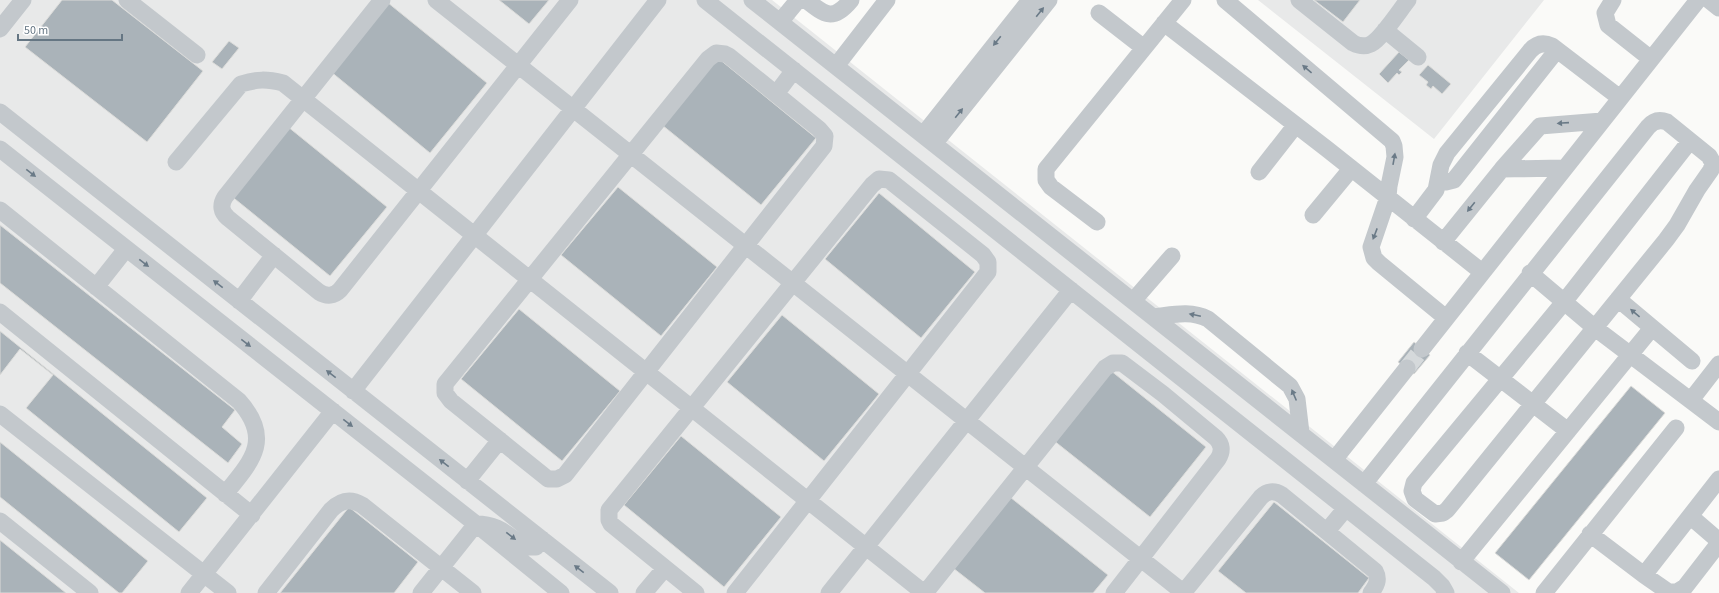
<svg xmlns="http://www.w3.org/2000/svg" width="1719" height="593" viewBox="0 0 1719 593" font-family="'Source Sans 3',sans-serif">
	<rect width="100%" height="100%" fill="#fafaf8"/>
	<!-- built -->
	<path fill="#e8e9e9" d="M0,0H772L1519,593H0Z
		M1258,0H1544L1434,139Z"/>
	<!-- building -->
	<path fill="#aab3b9" stroke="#dcdcda" d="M62,0H112L203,71L147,142L25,47Z
		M499,0H549L529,24Z
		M1314,0H1360L1343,22Z
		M387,2L487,83L430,153L330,71Z
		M229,41L239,48L222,69L212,62Z
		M1399,52L1409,60L1399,70L1402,72L1399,75L1397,73L1388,83L1379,74Z
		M718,58L816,138L761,205L662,125Z
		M1428,65L1451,84L1442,94L1433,86L1431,89L1426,85L1428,82L1419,75Z
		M287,126L387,207L330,276L230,195Z
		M618,187L717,267L661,336L561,255Z
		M879,193L975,272L921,338L825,259Z
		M0,225L235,410L222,427L242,444L228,463L0,283Z
		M519,309L620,391L562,461L461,379Z
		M782,315L879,394L824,461L727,382Z
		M0,331L207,498L179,532L26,408L53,375L20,349L0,375Z
		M1414,342L1430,355L1414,374L1398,362Z
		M1110,370L1206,447L1150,517L1053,440Z
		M1631,386L1665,413L1529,580L1495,553Z
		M681,436L781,517L724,587L624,505Z
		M0,442L148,561L122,593H119L0,497Z
		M1010,497L1108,575L1093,593H985L953,568Z
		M1274,502L1369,578L1358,593H1246L1218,571Z
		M349,507L418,562L394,593H280Z
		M0,540L66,593H0Z"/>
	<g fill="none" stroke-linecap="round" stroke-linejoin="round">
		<!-- minor-tunnel -->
		<path stroke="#d5d9db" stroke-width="17" stroke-dasharray="17 8" stroke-linecap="butt" d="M1407,368L1422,349"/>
		<!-- minor -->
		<path stroke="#c3c8cc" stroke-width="17" d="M127,0L197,55
			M382,0L225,197C220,205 221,212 228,218L319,292C327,297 334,296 340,290L570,0
			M436,0L1184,593
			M705,0L1434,578L1442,586L1446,593
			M752,0L1502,593
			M806,0C825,15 833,22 851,0
			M1225,0L1392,141L1394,146L1395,157L1389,186L1388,197L1371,247L1374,258L1379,263L1446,318
			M1299,0L1353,43C1359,46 1365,47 1371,44C1381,39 1400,10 1408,0
			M1613,0L1605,13L1608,25L1651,59
			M1709,0L1719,8
			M1099,13L1144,48
			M780,22L798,0
			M1164,23L1327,149L1482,272
			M0,29L23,0
			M1385,30L1418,57
			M716,53L725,54L729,56L819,129L825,136L824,146L565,475L557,479H548L451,401L445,393V384L708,59Z
			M836,66L887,0
			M776,94L794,70
			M0,112L610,593
			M923,135L1030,0
			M934,144L1049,0
			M0,149L476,524L561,593
			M176,162L241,84C257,79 267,79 283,83L924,593
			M1502,169L1564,168
			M1259,172L1295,126
			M1439,178L1446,182L1454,180L1557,50
			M0,210L239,401C273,439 252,461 225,494
			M1313,215L1351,169
			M1414,219L1436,190L1441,165L1447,153L1530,51C1536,44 1543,42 1552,46L1620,98
			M1097,222L1051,187L1046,180V169L1183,0
			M1443,242L1502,169L1540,126L1602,121
			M1530,273L1595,328L1719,422
			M96,287L126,249
			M1618,299L1692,361
			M239,301L274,255
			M1133,301L1172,256
			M0,312L252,515
			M1153,317C1172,315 1190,310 1208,319L1290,386L1297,399L1301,433
			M1422,349L1698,0
			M1467,353L1568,431
			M353,391L658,0
			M1691,400L1719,364
			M0,414L228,593
			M1334,460L1407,368
			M467,481L500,440
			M1364,484L1648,127C1653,121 1659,119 1667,122L1709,156L1713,163L1711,170L1697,190L1677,225L1666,240L1447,510L1443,513L1435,514L1415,499L1412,491L1414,483L1564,302L1690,141
			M1690,516L1719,541
			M0,521L90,593
			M1327,531L1346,508
			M1590,534L1644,575L1667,591L1672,592H1677L1685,587L1719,543
			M1461,562L1652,328
			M1644,575L1719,479
			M189,593L333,411
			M266,593L331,510C341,500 350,498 362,505L473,593
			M421,593L476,524C501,524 507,536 526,547H536L542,539
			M644,593L665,568
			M696,593L611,524L609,520V510L872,185L879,179L889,180L983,255L988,262V272L735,593
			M829,593L1071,290
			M925,593L1105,368L1113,363H1122L1126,366L1163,394L1216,438C1222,444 1223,451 1218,459L1114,593
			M1183,593L1261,497C1267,491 1274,490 1282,495L1375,571C1380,580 1376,586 1371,593
			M1544,593L1676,428"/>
	</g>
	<!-- one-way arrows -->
	<defs><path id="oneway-solid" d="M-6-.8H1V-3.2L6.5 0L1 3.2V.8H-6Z"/></defs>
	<g fill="#6a7a87">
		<use href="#oneway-solid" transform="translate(1040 12) rotate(-51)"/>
		<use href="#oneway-solid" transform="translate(997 41) rotate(129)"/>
		<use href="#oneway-solid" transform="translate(1307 69) rotate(-140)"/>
		<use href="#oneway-solid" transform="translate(959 113) rotate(-51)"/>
		<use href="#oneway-solid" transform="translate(1563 123) rotate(176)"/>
		<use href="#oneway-solid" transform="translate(1394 159) rotate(-80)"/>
		<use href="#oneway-solid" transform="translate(31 173) rotate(38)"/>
		<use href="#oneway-solid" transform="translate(1471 207) rotate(129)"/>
		<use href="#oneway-solid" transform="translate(1375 234) rotate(111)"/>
		<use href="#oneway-solid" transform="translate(144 263) rotate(38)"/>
		<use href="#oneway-solid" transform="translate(218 284) rotate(-142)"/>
		<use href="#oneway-solid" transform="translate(1635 313) rotate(-140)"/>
		<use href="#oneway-solid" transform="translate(1195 315) rotate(-168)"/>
		<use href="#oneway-solid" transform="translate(246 343) rotate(38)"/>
		<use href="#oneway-solid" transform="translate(331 374) rotate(-142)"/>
		<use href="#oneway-solid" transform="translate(1294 395) rotate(-113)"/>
		<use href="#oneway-solid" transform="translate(348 423) rotate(38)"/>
		<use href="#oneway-solid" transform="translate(444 463) rotate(-142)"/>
		<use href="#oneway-solid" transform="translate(511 536) rotate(38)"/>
		<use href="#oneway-solid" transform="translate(579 569) rotate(-142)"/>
	</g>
	<!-- scale -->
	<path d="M18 34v6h104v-6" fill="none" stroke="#657683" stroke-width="2"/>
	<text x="24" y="34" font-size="12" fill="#657683" stroke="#ffffff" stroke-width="3" paint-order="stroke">50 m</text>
</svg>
